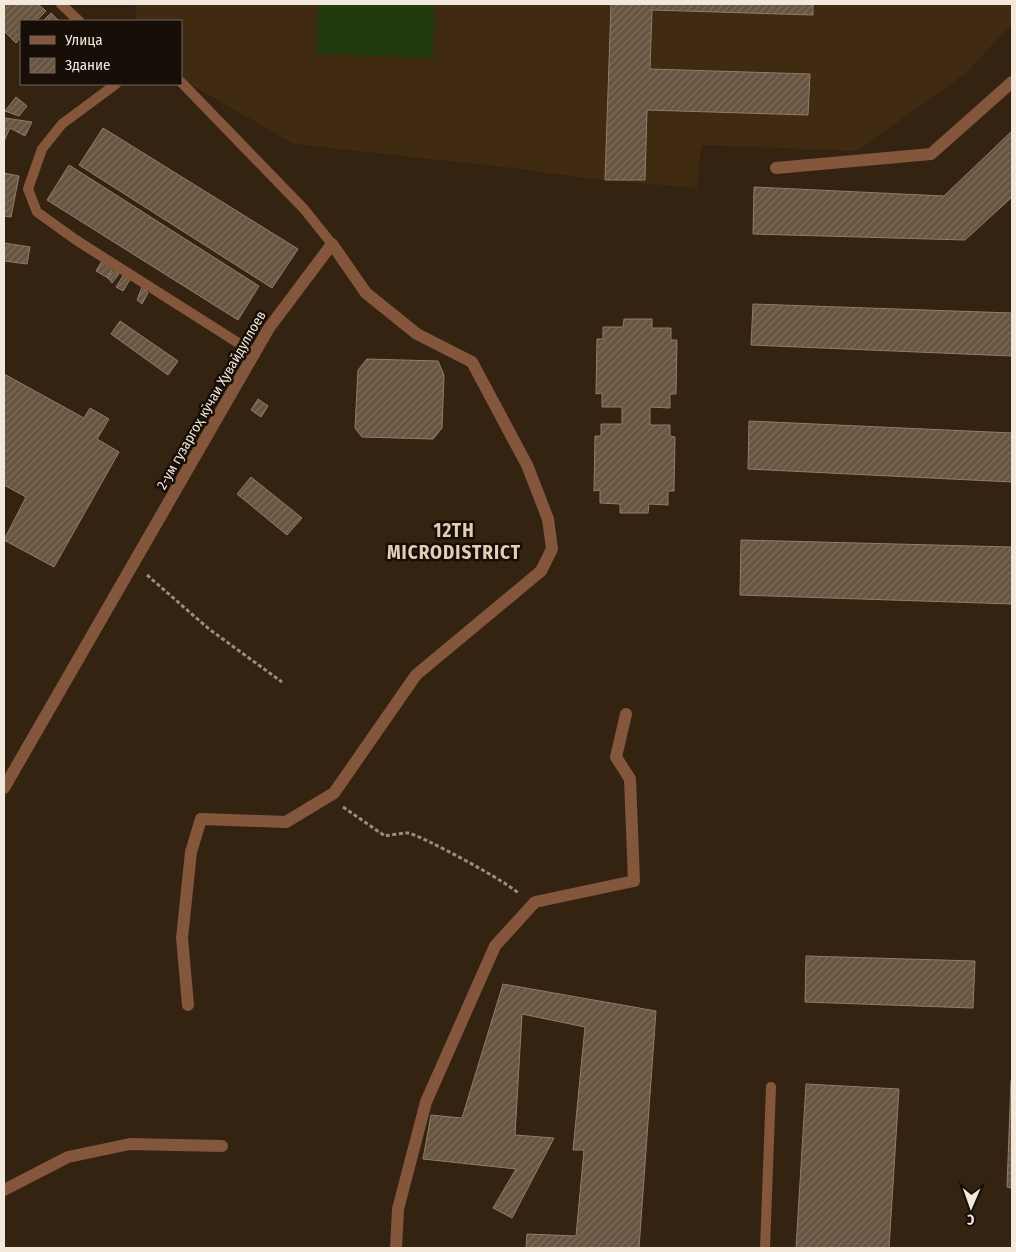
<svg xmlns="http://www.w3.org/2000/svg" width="1016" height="1252" viewBox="0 0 1016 1252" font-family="'Fira Sans Condensed',sans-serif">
	<defs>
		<pattern id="building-hatch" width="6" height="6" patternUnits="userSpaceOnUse" patternTransform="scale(1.25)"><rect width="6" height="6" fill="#675541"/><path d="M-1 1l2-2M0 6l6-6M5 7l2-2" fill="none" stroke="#7d6d5c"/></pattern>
	</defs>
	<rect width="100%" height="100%" fill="#342311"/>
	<!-- built -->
	<path fill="#402a12" d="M135,4H1012V24L965,74L856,151L701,145L697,188L593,179L504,167L294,144L181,79V21H136Z"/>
	<!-- garden -->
	<path fill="#233a0e" d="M318,4H435L433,58L317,54Z"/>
	<!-- building -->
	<path fill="url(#building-hatch)" stroke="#917d68" d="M4,4H38L46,11L36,21H21V37L16,43L4,31Z
		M611,4H813V15L652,10L650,69L810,74L808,115L647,110L645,180H605Z
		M51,13L59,21H43Z
		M16,97L27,106L19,116L5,111Z
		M4,117L5,118L32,122L25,136L10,128L4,141Z
		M103,128L298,249L272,288L79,165Z
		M1012,131V197L965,240L753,234L754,187L944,196Z
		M69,165L259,286L238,320L47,200Z
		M4,173L19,176L11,217L4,216Z
		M4,243L30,247L27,264L4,261Z
		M102,261L113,268L108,278L96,271Z
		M115,269L119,274L112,283L108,278Z
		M124,274L131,278L123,291L116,287Z
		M142,287L148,293L142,304L137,300Z
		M753,304L1012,313V356L751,345Z
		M624,319H652V328H671V340H677L676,394H670V408L650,407V425H670V436L675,437L674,491H668V505L649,504L648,513H620V504L600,503V490L594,491L595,436H601V424H622V407H602V393L596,394L597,339H603V327H623Z
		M120,321L178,361L168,375L111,334Z
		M367,359L438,361L444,375L442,428L433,439L362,437L355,428L358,370Z
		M4,374L84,418L90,408L109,419L97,439L119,452L54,567L4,540L26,497L4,485Z
		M258,399L268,406L261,417L251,410Z
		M749,421L1012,433V482L748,469Z
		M251,477L302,518L287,535L237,494Z
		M741,540L1012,547V604L740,595Z
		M806,956L975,961L973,1008L805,1002Z
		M503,984L656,1011L639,1248H526L527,1234L576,1236L584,1150H573L585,1027L522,1014L515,1135L554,1138L512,1218L493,1208L516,1169L423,1159L431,1115L462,1118Z
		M1011,1080H1012V1188L1007,1187Z
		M806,1084L899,1089L889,1248H796Z"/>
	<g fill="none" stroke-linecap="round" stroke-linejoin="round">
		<!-- path -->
		<path stroke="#9b8d7e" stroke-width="3" stroke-dasharray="4 2.5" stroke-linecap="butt" d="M147,575L209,629L282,682
			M343,807L385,836C392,835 401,833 408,833C421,835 513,885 519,894"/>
		<!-- service -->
		<path stroke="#84563b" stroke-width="10" d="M61,4L79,21
			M181,82L304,209L332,244
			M116,84L62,124L42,149L28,189L37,212L76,240L254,353
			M765,1248L771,1087"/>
		<!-- minor -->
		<path stroke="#84563b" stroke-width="12" d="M776,168L931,154L1012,82
			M4,788L269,328L332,244L366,293L417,334L472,362L527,465L548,519L552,549L541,571L416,675L334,793L286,822L201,819L191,852L182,938L188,1005
			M4,1190L68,1157L130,1144L222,1146
			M396,1248L398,1209L426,1102L495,946L535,902L634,881L630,779L616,757L626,714"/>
	</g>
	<g text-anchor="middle" stroke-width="5" stroke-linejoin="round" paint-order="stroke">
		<!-- street labels -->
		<g font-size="14" fill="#f3e8dc" stroke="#160e07">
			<text transform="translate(211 400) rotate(-60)" y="5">2-ум гузаргоҳ кӯчаи Ҳувайдуллоев</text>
		</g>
		<!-- district labels -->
		<g font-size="19" font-weight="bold" letter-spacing="1" fill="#e3cdb7" stroke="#160e07">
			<text x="454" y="537">12TH<tspan x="454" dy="22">MICRODISTRICT</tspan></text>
		</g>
	</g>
	<!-- border -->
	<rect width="1016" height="1252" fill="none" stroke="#f3e8dc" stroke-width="10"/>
	<!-- legend -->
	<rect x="20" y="20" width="162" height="65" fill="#160e07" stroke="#6e655c"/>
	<rect x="30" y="36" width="25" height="8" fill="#84563b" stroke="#6e655c"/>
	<text x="65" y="45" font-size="15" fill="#f3e8dc">Улица</text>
	<rect x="30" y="58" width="25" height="15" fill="url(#building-hatch)" stroke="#6e655c"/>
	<text x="65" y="70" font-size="15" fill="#f3e8dc">Здание</text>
	<!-- north arrow -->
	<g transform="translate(971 1207) rotate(182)" stroke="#160e07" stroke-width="4" paint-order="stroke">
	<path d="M0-4L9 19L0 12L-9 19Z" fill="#f3e8dc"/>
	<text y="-8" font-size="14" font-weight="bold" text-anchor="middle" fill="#f3e8dc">С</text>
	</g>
</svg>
